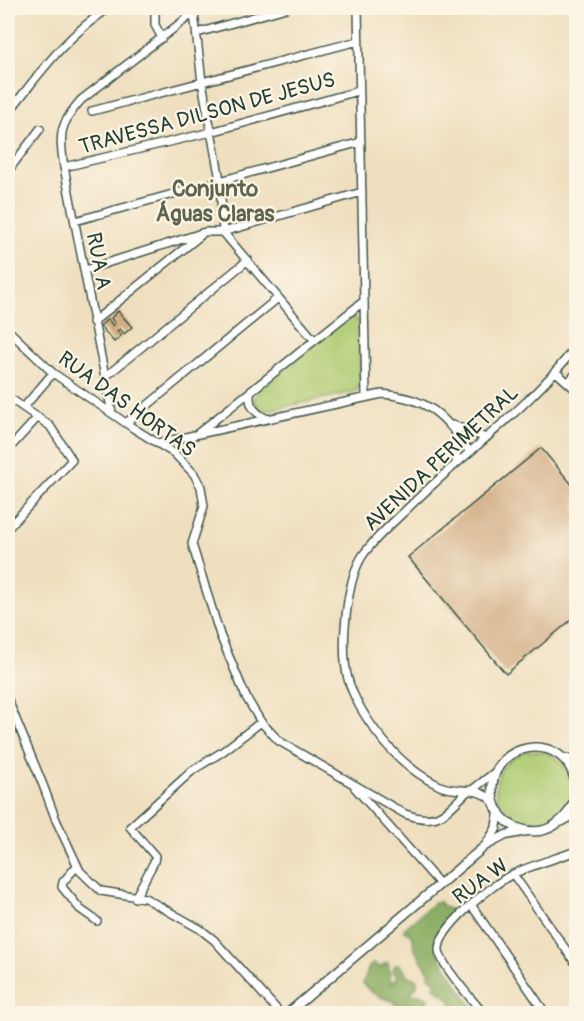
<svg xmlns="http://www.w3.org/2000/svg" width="584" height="1021" viewBox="0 0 584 1021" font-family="Pangolin,sans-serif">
	<rect width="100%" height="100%" fill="#fcf5e5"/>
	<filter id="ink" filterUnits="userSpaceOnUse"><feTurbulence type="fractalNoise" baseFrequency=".0167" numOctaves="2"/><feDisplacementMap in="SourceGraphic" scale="12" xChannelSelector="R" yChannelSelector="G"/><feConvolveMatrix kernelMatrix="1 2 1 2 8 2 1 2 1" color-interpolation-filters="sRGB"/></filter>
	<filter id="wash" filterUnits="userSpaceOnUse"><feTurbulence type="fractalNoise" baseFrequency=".008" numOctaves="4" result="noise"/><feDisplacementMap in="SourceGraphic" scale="24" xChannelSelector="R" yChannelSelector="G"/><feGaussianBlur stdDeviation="1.35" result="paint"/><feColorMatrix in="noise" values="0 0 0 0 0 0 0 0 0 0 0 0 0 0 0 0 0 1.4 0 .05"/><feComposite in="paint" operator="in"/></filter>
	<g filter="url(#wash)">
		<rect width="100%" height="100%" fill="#efdfbf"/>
		<!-- green -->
		<path fill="#afcb71" stroke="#678452" stroke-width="1.5" d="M353,317L358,320L360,325V384L358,389L353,392L264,411L258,408L254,399L258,391L347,318Z
			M496 789a38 38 0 1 1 76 0a38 38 0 1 1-76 0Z"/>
		<!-- forest -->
		<path fill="#8baf63" stroke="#55764c" stroke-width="1.5" d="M435,902H440L442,906L453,911C448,927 433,937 438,954L476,1013H457L449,999L434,987L436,983L429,977L430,973L414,948L413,937L410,934L404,931V929Z
			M374,963L380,968L384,964L388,963L391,983L394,982L397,975L393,971L395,965L399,964L407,975L417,980V986L410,994L414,995L421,994L428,998L427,1011L421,1013L412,1008L400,1011L393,1001C382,998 369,993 363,983L369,967Z"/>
		<g id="blocks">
			<!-- building -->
			<path fill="#d1ac82" d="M118,311L132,327L124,334L120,329L117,331L121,336L114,342L100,326L108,319L113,326L115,323L111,318Z
				M541,448L574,487L576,485V616L506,674L408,557Z"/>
		</g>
	</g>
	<g filter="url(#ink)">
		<use href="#blocks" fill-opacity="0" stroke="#3e5549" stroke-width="1.5"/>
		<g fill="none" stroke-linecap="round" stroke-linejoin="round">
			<defs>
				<path id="minor" d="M155,8V25L162,38
					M358,8L366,397
					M194,13L202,82L220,180L223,232L314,340
					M197,33L286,8
					M12,108C43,69 66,36 109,8
					M92,111L358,41
					M64,167L211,132L358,91
					M8,171L40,129
					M75,221L361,142
					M85,270L205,232H223L362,192
					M93,322L201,235
					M8,330L53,373L133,428L175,454L194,474L201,487L204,506L192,544L220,635L246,697L261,722L279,741L405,814C440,826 444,813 469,790
					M556,372L576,390
					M105,377L248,260
					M568,383L576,373
					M251,391C247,405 255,413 267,419
					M8,397L50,426L72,460L8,528
					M24,407L53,373
					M112,413L64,167C59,134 59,125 81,100L200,8
					M126,423L278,298
					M453,425L486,438
					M197,434L364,301
					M158,443L382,394C429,398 444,415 470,452
					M8,450L38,417
					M456,464L457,433
					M8,700L43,785L56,820L80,871L101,891L145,898L200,929L214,940L281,1014
					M564,758L576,760
					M355,788L439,883
					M472,790L494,773
					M494,803C479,784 458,794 440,786C414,774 395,756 378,734C365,717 354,700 348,679C340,649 346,580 363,555C374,539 390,525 404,512C460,455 529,410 576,346
					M562,822L576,814
					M77,866L63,882L62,887L80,909L97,921
					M513,874L576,964
					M135,898L154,862L155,856L130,827L193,770L222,752L261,722
					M472,906L546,1014
					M484,1014C474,1002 439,963 439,950C438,928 492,885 511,875C531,865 555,859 576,851"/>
				<path id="tertiary" d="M576,787C569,724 479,742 494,802C497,813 507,824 518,828C546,839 570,820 576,794
					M488,842L496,829L499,812
					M287,1014L485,846L506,835L527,831"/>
			</defs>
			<!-- minor casing -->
			<use href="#minor" stroke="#3e5549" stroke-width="10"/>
			<!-- tertiary casing -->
			<use href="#tertiary" stroke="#3e5549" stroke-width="11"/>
			<!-- minor -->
			<use href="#minor" stroke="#fff" stroke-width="7"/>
			<!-- tertiary -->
			<use href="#tertiary" stroke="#fff" stroke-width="8"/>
		</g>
	</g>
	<g text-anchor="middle" stroke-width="4.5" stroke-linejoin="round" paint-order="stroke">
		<!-- street labels -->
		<g font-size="21" fill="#1f3d34" stroke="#fcf5e5">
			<text transform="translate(207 113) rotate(-15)" y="7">TRAVESSA DILSON DE JESUS</text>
			<text transform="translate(99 261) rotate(79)" y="7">RUA A</text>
			<text transform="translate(127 404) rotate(36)" y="7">RUA DAS HORTAS</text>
			<text transform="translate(441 458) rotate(-43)" y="7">AVENIDA PERIMETRAL</text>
			<text transform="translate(480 881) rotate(-36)" y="7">RUA W</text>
		</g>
		<!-- neighbourhood labels -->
		<g font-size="22" font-weight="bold" fill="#5d644f" stroke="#fcf5e5">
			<text x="215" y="196">Conjunto<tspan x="215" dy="25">Águas Claras</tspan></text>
		</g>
	</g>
	<!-- margin -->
	<rect width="584" height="1021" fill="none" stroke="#fcf5e5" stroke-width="30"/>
</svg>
